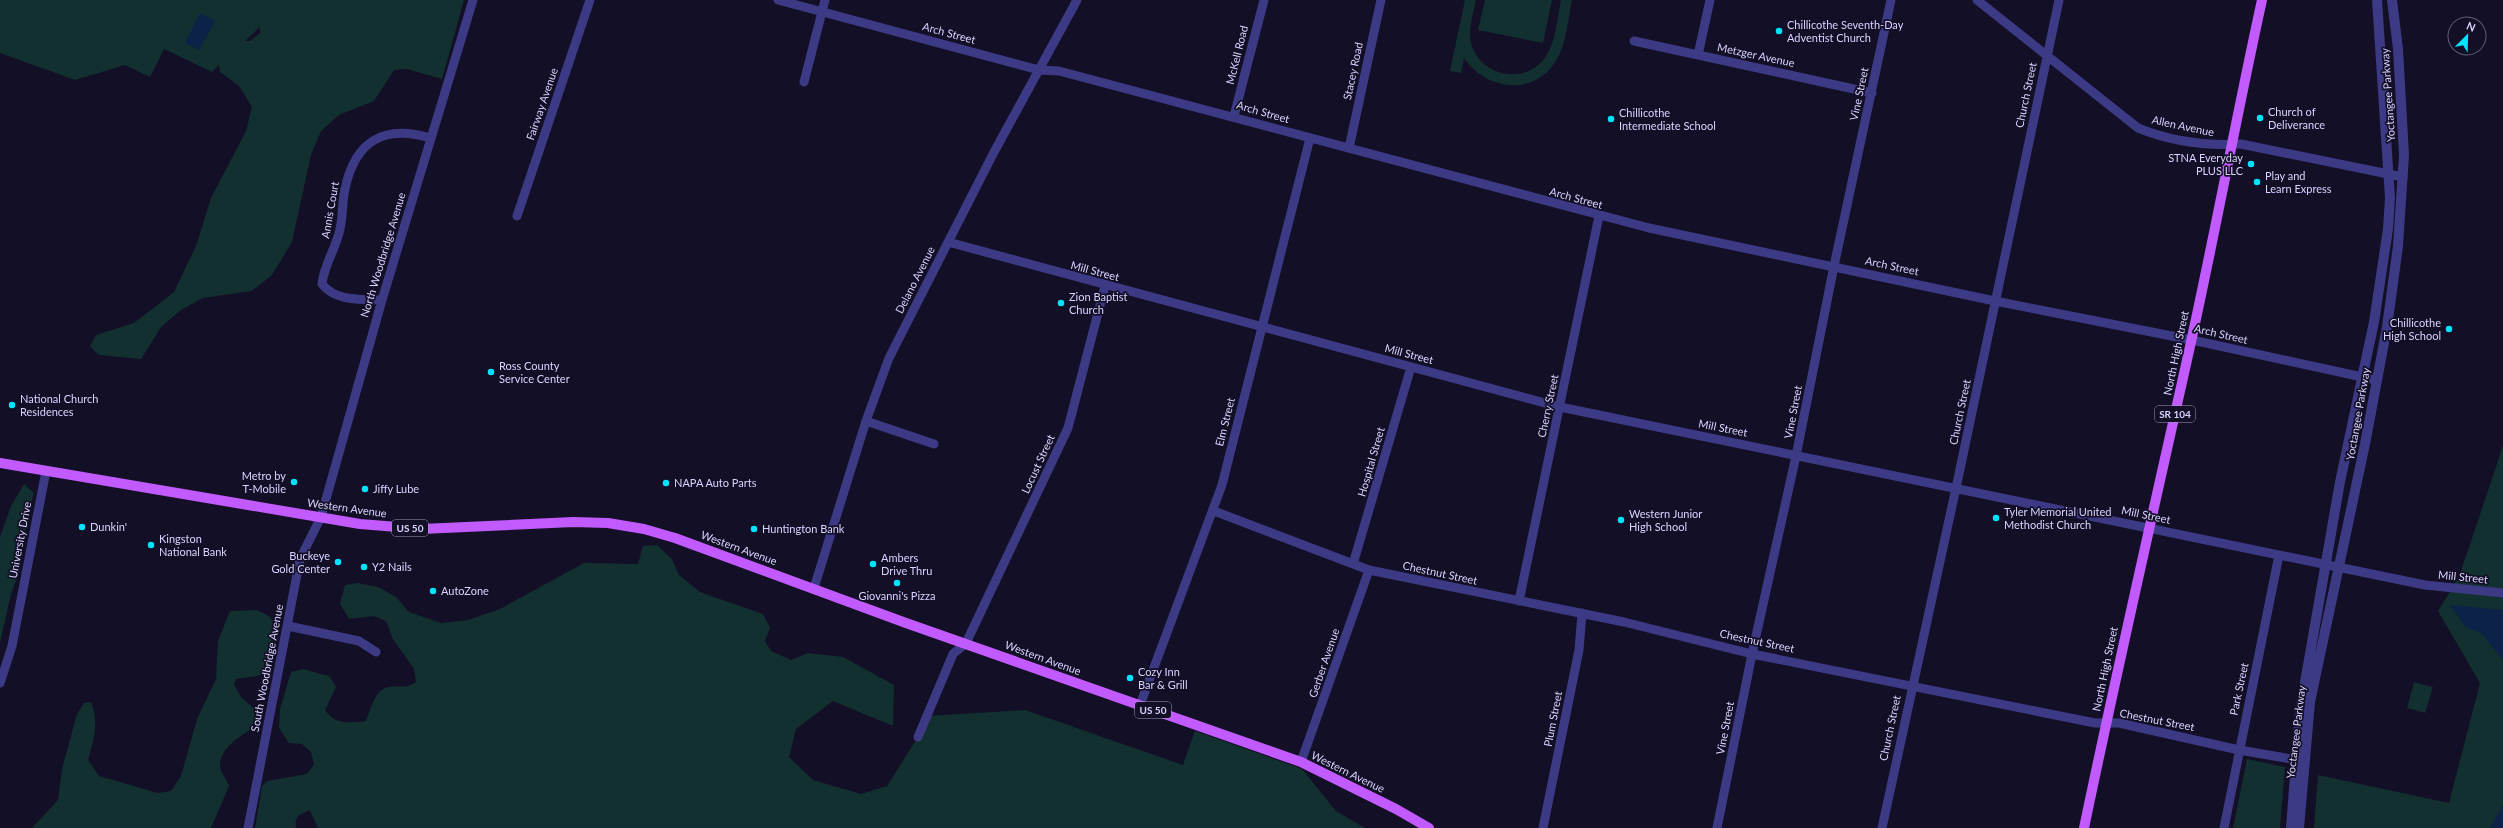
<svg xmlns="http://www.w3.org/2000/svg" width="2503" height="828" viewBox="0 0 2503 828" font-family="Lato,sans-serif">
	<rect width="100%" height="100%" fill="#130f26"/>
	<!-- green -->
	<path fill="#12302f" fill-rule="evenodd" d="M0,0H464L442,79L407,69L394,70L374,101L339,115L321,131L311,155L292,242L272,275L252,291L203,298L181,310L161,327L141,359L99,355L90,346L96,335L134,323L174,292L196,246L211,198L246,131L252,107L239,86L220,72L219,65L212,72L164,49L150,77L125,65L75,80L0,53ZM260,27V33L250,41H245Z
		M1465,0H1476C1473,15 1467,31 1472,46C1482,76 1524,85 1544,59C1556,44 1557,19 1561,0H1572C1568,19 1567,42 1557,59C1536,97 1486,91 1464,58L1461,73L1450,71Z
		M1485,0H1552L1543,43L1478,30Z
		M2503,446V828H2314L2318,775L2449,803L2480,683L2438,611L2459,577Z
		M24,484L34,493L27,517L20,569L11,594L0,643V537L11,506Z
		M657,545L672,559L679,575L700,592L763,614L770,628L765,641L771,651L791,660L808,653L843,657L894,685L893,726L833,701L796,729L789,757L813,780L861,794L887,786L918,737L927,716L1025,710L1183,765L1195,731L1302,769L1336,811L1365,828H318L310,810C300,814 294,816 296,828H255L262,786L267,781L307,774L314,764L311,752L302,744L289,743L279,728L280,709L291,672L303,669L329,676L336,687L325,710C335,725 350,723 366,721C370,711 374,693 385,688C396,684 407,690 416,682L414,669L393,639L386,621L374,616L349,619L340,604L345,585L358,583L378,587L396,597L409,612L441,623L468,620L500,609L584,563L638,564L643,546Z
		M257,610L269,616L278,627L270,665L262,675L236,679L234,685L241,697L257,711V725C243,735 220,746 220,766C220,771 227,780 229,786L211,828H32L58,800L62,769L77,714L84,703L91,702C99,723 94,739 88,760L99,776L158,793L171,791L181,776L197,719L216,679L218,641L230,611Z
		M2414,682L2433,687L2425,713L2407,708Z
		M2247,759L2285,767L2280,828H2233Z"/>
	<!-- water -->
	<path fill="#0c2248" d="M200,13L215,21L199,50L185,43Z
		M2450,605L2503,610V660L2482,634L2466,627Z
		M2503,805V828H2490Z"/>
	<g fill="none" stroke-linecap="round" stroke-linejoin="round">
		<!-- minor -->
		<path stroke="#3d3a85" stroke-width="9" d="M778,0L1039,70L1059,71L1649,228L1995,301L2192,340L2376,380
			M1977,0L2138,128C2170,141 2207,146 2241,144L2403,177
			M1634,41L1872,93
			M1698,55L1710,0
			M804,82L825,0
			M1234,116L1264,0
			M1349,148L1381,0
			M517,216L590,0
			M948,242L1560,407L2425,585L2503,593
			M382,300C361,299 336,302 322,284C324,264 336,249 340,229C343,216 342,202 345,189C355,141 384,124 430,138
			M866,421L934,444
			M1214,511L1369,570L1624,622L1752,654L2095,723H2119L2239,750L2303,761
			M1353,564L1411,367
			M814,588L866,421L889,358L993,154L1077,0
			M1519,601L1599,216
			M288,626L359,641L376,652
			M0,683L12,646L46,471
			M1140,705L1222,485L1310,138
			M918,737L953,654L966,643L1068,428L1105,286
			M1301,762L1369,570
			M248,828L300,559L321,517L382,300L473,0
			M1543,828L1579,650L1582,613
			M1717,828L1752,654L1796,456L1834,266L1891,0
			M1882,828L1956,488L2059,0
			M2224,828L2279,555"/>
		<!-- tertiary -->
		<path stroke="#3d3a85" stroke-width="10" d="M2291,828L2300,711L2340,482L2374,322L2388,229L2390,198L2377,0
			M2299,828L2310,702L2365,444L2387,327L2398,246L2404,155L2398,49L2392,0"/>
		<!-- primary -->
		<path stroke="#c25bff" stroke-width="10" d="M0,463L360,524L422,529L573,522L608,523L644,529L675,538L906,623L1301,762L1396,809L1429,828
			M2084,828C2118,665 2155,504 2191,342C2216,228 2237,114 2262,0"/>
	</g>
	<!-- markers -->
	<g fill="#00e5ff" stroke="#130f26" stroke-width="1.5">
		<circle cx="1779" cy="31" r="4"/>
		<circle cx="2260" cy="118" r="4"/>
		<circle cx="1611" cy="119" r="4"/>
		<circle cx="2251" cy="164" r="4"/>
		<circle cx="2257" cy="182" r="4"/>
		<circle cx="1061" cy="303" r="4"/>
		<circle cx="2449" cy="329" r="4"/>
		<circle cx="491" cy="372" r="4"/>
		<circle cx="12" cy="405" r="4"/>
		<circle cx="294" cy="482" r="4"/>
		<circle cx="666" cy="483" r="4"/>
		<circle cx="365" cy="489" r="4"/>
		<circle cx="1996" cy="518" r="4"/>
		<circle cx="1621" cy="520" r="4"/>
		<circle cx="82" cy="527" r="4"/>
		<circle cx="754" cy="529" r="4"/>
		<circle cx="151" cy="545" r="4"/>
		<circle cx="338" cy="562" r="4"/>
		<circle cx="873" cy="564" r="4"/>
		<circle cx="364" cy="567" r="4"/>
		<circle cx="897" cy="583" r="4"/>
		<circle cx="433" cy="591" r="4"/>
		<circle cx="1130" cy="678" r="4"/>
	</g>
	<g text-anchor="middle" stroke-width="3.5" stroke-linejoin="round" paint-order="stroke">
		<!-- shield labels -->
		<g fill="#130f26" stroke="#9e99be" stroke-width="1">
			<rect x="2155" y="406" width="40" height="16" rx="3"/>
			<rect x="392" y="520" width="36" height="16" rx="3"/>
			<rect x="1135" y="702" width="36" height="16" rx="3"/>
		</g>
		<g font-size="10" font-weight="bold" fill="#d9d4ff">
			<text x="2175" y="418">SR 104</text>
			<text x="410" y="532">US 50</text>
			<text x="1153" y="714">US 50</text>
		</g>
		<!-- poi labels -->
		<g font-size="11" fill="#d9d4ff" stroke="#130f26" text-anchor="start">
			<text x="1787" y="29">Chillicothe Seventh-Day<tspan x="1787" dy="13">Adventist Church</tspan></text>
			<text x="2268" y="116">Church of<tspan x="2268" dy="13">Deliverance</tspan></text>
			<text x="1619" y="117">Chillicothe<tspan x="1619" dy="13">Intermediate School</tspan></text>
			<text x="2243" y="162" text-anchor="end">STNA Everyday<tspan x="2243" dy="13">PLUS LLC</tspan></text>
			<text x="2265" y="180">Play and<tspan x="2265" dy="13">Learn Express</tspan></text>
			<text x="1069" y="301">Zion Baptist<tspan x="1069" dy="13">Church</tspan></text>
			<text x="2441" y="327" text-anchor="end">Chillicothe<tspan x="2441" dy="13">High School</tspan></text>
			<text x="499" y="370">Ross County<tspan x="499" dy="13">Service Center</tspan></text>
			<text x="20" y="403">National Church<tspan x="20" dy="13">Residences</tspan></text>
			<text x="286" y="480" text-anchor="end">Metro by<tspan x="286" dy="13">T-Mobile</tspan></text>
			<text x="674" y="487">NAPA Auto Parts</text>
			<text x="373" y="493">Jiffy Lube</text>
			<text x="2004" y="516">Tyler Memorial United<tspan x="2004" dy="13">Methodist Church</tspan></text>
			<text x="1629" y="518">Western Junior<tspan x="1629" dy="13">High School</tspan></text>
			<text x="90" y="531">Dunkin'</text>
			<text x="762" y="533">Huntington Bank</text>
			<text x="159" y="543">Kingston<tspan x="159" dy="13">National Bank</tspan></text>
			<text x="330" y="560" text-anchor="end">Buckeye<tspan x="330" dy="13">Gold Center</tspan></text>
			<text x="881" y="562">Ambers<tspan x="881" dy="13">Drive Thru</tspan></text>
			<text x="372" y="571">Y2 Nails</text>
			<text x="441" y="595">AutoZone</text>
			<text x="897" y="600" text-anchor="middle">Giovanni's Pizza</text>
			<text x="1138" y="676">Cozy Inn<tspan x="1138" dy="13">Bar &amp; Grill</tspan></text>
		</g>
		<!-- street labels -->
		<g font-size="11" fill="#d9d4ff" stroke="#130f26">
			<text transform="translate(949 33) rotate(15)" y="4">Arch Street</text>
			<text transform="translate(1237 55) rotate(-76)" y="4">McKell Road</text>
			<text transform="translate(1756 55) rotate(12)" y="4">Metzger Avenue</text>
			<text transform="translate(1353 71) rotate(-78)" y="4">Stacey Road</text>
			<text transform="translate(1859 94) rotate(-78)" y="4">Vine Street</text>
			<text transform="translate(2026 95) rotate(-78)" y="4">Church Street</text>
			<text transform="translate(2388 95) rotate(-94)" y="4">Yoctangee Parkway</text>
			<text transform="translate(542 104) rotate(-71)" y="4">Fairway Avenue</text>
			<text transform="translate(1263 112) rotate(16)" y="4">Arch Street</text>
			<text transform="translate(2183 126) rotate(12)" y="4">Allen Avenue</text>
			<text transform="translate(1576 198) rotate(15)" y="4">Arch Street</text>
			<text transform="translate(330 210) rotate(-80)" y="4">Annis Court</text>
			<text transform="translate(383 255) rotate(-73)" y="4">North Woodbridge Avenue</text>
			<text transform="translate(1892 266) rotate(12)" y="4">Arch Street</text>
			<text transform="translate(1095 271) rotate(15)" y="4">Mill Street</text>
			<text transform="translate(915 280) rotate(-63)" y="4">Delano Avenue</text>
			<text transform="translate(2221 334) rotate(13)" y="4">Arch Street</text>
			<text transform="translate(2176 353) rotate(-78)" y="4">North High Street</text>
			<text transform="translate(1409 354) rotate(15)" y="4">Mill Street</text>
			<text transform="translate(1548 406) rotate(-78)" y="4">Cherry Street</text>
			<text transform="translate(1793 412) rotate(-79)" y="4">Vine Street</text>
			<text transform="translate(1960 412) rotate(-78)" y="4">Church Street</text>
			<text transform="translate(2358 414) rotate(-80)" y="4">Yoctangee Parkway</text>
			<text transform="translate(1225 422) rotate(-76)" y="4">Elm Street</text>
			<text transform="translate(1723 428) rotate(11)" y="4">Mill Street</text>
			<text transform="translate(1371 462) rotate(-74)" y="4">Hospital Street</text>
			<text transform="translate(1038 464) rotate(-65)" y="4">Locust Street</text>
			<text transform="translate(347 508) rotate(8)" y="4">Western Avenue</text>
			<text transform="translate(2146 515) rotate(12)" y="4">Mill Street</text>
			<text transform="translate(20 540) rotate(-79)" y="4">University Drive</text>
			<text transform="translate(739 548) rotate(20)" y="4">Western Avenue</text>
			<text transform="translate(1440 573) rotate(12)" y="4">Chestnut Street</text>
			<text transform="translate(2463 577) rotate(6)" y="4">Mill Street</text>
			<text transform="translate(1757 641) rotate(12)" y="4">Chestnut Street</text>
			<text transform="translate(1043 658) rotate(20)" y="4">Western Avenue</text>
			<text transform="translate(1324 663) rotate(-71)" y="4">Gerber Avenue</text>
			<text transform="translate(267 668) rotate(-79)" y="4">South Woodbridge Avenue</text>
			<text transform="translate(2105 669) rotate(-78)" y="4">North High Street</text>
			<text transform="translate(2239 689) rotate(-78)" y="4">Park Street</text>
			<text transform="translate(1553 719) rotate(-79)" y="4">Plum Street</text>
			<text transform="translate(2157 720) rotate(11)" y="4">Chestnut Street</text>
			<text transform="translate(1725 728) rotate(-79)" y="4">Vine Street</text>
			<text transform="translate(1890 728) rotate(-78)" y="4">Church Street</text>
			<text transform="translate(2296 732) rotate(-83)" y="4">Yoctangee Parkway</text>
			<text transform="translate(1348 772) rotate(26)" y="4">Western Avenue</text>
		</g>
	</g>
	<!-- north arrow -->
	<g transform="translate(2467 36) rotate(23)"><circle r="19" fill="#130f26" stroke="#625e7d"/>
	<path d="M0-3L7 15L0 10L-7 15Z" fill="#00e5ff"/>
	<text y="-6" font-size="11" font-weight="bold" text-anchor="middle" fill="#d9d4ff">N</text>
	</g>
</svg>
